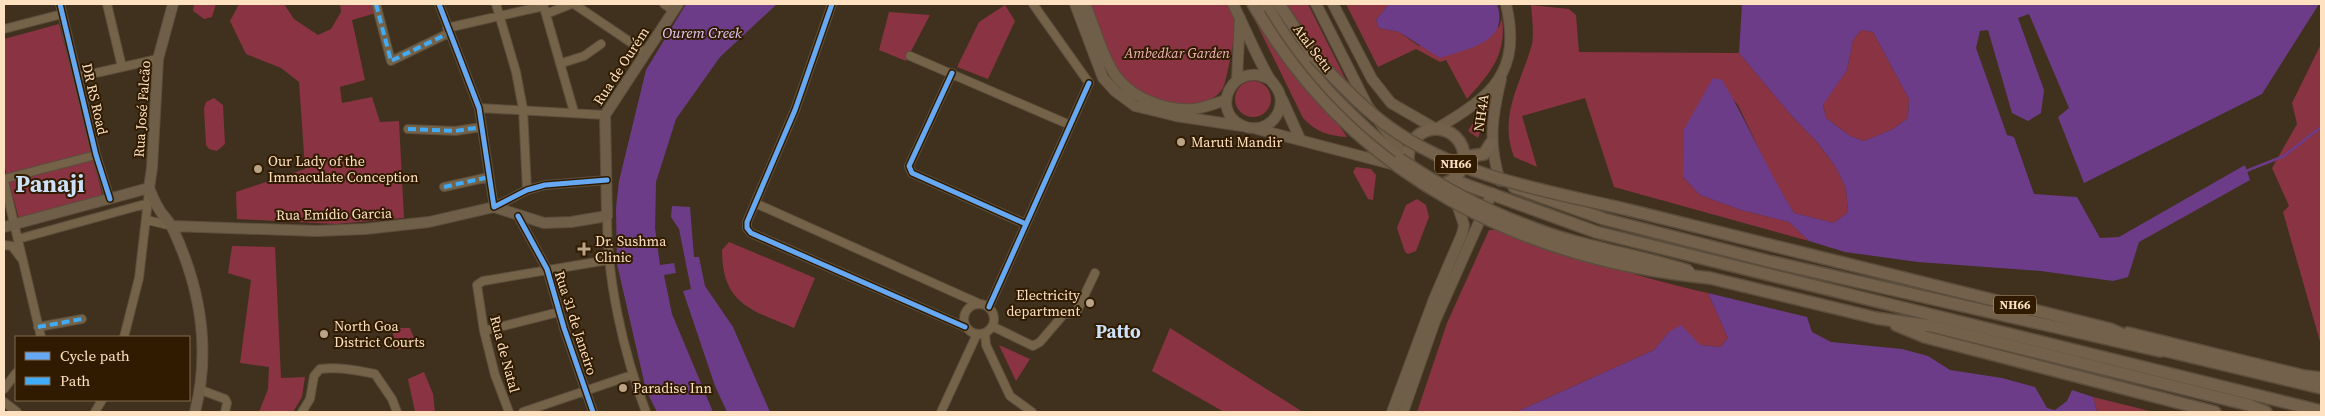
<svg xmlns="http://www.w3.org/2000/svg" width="2325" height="416" viewBox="0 0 2325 416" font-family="'Source Serif 4',serif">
	<rect width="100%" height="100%" fill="#3f311d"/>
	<!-- green -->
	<path fill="#893343" d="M194,4H216L212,17L204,19L193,11Z
		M239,4H284L294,19L318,35L331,29L341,12L340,4H370L376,13L352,20L365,80L340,87L342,103L372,97L380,122L399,121L404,218L336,224L237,219L236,192L305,169L299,82L281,68L246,54L230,21Z
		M1090,4H1228C1231,9 1236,16 1236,21C1237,27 1226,84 1223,88C1207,115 1149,104 1130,85C1108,64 1101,31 1090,4Z
		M1247,4H1250C1264,35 1286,64 1308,90C1322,106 1336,119 1347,137C1329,136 1316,132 1303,118Z
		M1287,4H1308L1347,82L1320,53Z
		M1346,4H1389L1376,20L1379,28L1399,32L1419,46L1499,27L1502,18C1507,55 1490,73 1467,99L1446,60L1440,62L1416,49L1378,67Z
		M1005,5L1015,21L988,79L957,67L979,22Z
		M1531,5L1569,9L1576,15L1579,52L1739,53L1791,115L1818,143L1835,166L1846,188L1848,212L1834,223L1794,213L1773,179L1738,105L1713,78L1707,93L1683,177L1700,195L1741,210L1789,222L1809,241L1614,187L1585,98L1522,116L1537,167L1514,157C1498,115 1521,84 1532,44C1534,33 1532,17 1531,5Z
		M889,12L930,15L906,61L879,50Z
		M59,24L93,153L7,176L4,165V39Z
		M1861,30L1873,32L1909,99L1908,118L1893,129L1864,141L1850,136L1826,118L1823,104L1847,70L1853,40Z
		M2321,44V345L2283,212L2289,206L2272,168L2297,124L2292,103Z
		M1235 99a18 18 0 1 1 36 0a18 18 0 1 1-36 0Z
		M1498,84L1478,138L1468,131Z
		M214,98L223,105L225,144L217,151L209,149L206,145L204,108L206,102Z
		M93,160L103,197L19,219L9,182Z
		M1356,167L1371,169L1376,175L1373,200L1368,199L1353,172Z
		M1417,199L1426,205L1429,217L1416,251L1408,254L1405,252L1397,228L1406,205Z
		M1489,230H1502C1570,255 1637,277 1708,293L1728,338L1721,347L1700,345L1669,332L1654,350L1516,412H1417L1447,323Z
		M729,242L815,278L794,328C751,310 722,304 722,250Z
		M232,246L275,247L281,378L305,377L302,397L293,412H259L268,389L269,367L240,363L251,280L228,273Z
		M391,328H410L416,343L398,350Z
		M1170,328L1303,412H1224L1152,371Z
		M999,345L1030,359L1016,381Z
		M424,372L433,394L435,412H415L408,379Z
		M2093,397L2154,412H2097Z"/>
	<!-- water -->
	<path fill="#6d3c89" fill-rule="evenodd" d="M686,4H777L720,57L676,119L656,182L655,228L660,265L674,263L676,273L664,275L672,314L713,412H657L646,390L617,264L616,208L619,181L646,70Z
		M1389,4H1497C1510,43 1468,48 1440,58L1399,32L1379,28L1376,20Z
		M1742,4H2319L2262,94L2084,183L2058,117L2069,108L2029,14L2018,18L2044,90L2041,113L2028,121L2012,113L1988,30L1980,31L1976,48L2007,135L2014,137L2034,194L2077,197L2100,238L2119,237L2245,165L2250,180L2139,242L2128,277L2113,281L2041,271L1918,262L1845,252L1809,241L1789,222L1741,210L1700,195L1683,177L1684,129L1713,78L1722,80C1748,123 1767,170 1794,213L1834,223L1848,212L1846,188L1835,166L1818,143L1791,115L1739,53ZM1861,30L1873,32L1909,99L1908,118L1893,129L1864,141L1850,136L1826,118L1823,105L1847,70L1853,40Z
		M672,206L690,207L694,257H699L705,286L733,327L770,412H727L715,386L683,291L691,289L679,229L671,217Z
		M1708,293L1807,317L1812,332L1831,342L1902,349L1928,356L1950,370L2002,378L2035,387L2047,408L2055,410L2067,401L2072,390L2093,397L2097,412H1516L1654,350L1669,332L1681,325L1700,345L1721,347L1728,338Z"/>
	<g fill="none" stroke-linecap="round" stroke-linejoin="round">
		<!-- stream -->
		<path stroke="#6d3c89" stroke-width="2.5" d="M2246,171L2284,156L2321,127"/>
		<defs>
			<path id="minor" d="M60,4L96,155L110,199
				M107,4L122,67
				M376,4L391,61L449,33
				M439,4L479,108L494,207L527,190L545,185L607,180
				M496,4L516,72L523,109L527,190
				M543,4L574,112
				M574,4L645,52
				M664,4L674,11
				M832,4L795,110L747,222V228L751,233L965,327
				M1033,4L1089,83
				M546,14L571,4
				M447,28L544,6
				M4,29L62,14
				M910,56L1070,125
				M562,63L584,56L601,44
				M952,73L909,166L912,173L1026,224
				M78,77L158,59
				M479,108L605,115
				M408,129L455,131L482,127
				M4,179L96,155
				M4,181L41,337
				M444,187L489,177
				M755,203L980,304
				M518,216L547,269L564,328L593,412
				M607,216C607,280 623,352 646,412
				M147,220L172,226
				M18,239L149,203
				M4,245L12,246L21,258
				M964 319a15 15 0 1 1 30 0a15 15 0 1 1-30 0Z
				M989,307L1089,83
				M992,326L1033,346L1040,342L1064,314L1076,313L1095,273
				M38,327L82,319
				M484,331L559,312
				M985,333L986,345L1010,396L1032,412
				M124,337L139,278L149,192
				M4,389L16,373
				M201,390L225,399L227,403L225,412
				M4,402L17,412
				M95,412L102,400
				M302,412L310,399L314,376L320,369C339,367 356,370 375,374L392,399L397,412
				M509,412L495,375L484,331L477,285L483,281L608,260
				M523,412L632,375
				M941,412L977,334"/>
			<path id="major" d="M1075,4L1103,78L1115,91L1135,106L1176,116L1242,126
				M1085,4C1094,25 1100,49 1111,68C1126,96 1162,111 1193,109C1204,108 1216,103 1226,100
				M1233,4C1245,28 1255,53 1268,76C1272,83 1278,87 1280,95C1283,107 1277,119 1267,125C1259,129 1249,129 1241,125C1209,109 1234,60 1269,79
				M1316,4L1367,105L1408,161
				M1333,4L1372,79L1391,103L1436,129C1492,96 1522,73 1506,4
				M1237,79L1240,18
				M1282,99L1300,139
				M1257,129L1395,165
				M1500,181C1488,143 1492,117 1501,79
				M149,188C152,195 155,203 159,209C163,216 169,221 172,227C200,286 211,349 195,412
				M149,188L152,168L158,59L173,4
				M172,226L316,231L365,229L429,222L494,207L544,223L571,222L607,216L605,115L678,4
				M4,227L149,188
				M1392,412L1434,299L1462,234L1464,225L1456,201
				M1403,412L1435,321L1492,193"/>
			<path id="highway" d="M1253,4L1259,14
				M1266,4C1302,70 1344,110 1400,159
				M1279,4L1314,57
				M1408 157a28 28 0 1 1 56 0a28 28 0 1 1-56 0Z
				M1464,157L1484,154L1491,143
				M1453,180L1596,232L2321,411
				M1514,187L1604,219L1768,261L2160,351
				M1629,210L2110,329L2137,341
				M1710,278L1876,318L1931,326L2249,405L2266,412
				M1896,325L1925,337L2215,412
				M2128,333L2304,376L2321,378
				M2154,348L2321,388"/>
		</defs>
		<!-- minor casing -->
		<use href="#minor" stroke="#5c4e3d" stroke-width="10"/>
		<!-- major casing -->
		<use href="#major" stroke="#5c4e3d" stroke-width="12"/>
		<!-- highway casing -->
		<use href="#highway" stroke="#5c4e3d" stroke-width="14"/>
		<!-- minor -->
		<use href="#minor" stroke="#746349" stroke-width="8"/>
		<!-- major -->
		<use href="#major" stroke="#705f48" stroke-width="10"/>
		<!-- highway -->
		<use href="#highway" stroke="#73614b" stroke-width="11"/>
		<defs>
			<path id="highway-bridge" d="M1259,14C1357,178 1524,260 1710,278
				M1314,57C1338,81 1361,107 1389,127C1458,177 1547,191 1629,210
				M1400,159C1440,186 1482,209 1528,226C1580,247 1636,254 1689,271"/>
		</defs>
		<!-- highway-bridge casing -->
		<use href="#highway-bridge" stroke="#5c4e3d" stroke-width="14" stroke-linecap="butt"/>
		<!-- highway-bridge -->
		<use href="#highway-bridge" stroke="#73614b" stroke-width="11"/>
		<!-- quiet -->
		<path stroke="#42abf6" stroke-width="4" stroke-dasharray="8 4" stroke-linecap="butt" d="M376,4L391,61L449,33
			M408,129L455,131L482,127
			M444,187L489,177
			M38,327L82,319"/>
		<defs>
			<path id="cycleway" d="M60,4L96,155L110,199
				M439,4L479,108L494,207L527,190L545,185L607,180
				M832,4L795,110L747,222V228L751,233L965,327
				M952,73L909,166L912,173L1026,224
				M518,216L547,269L564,328L593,412
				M989,307L1089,83"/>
		</defs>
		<!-- cycleway casing -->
		<use href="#cycleway" stroke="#301b00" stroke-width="8"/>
		<!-- cycleway -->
		<use href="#cycleway" stroke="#66a8f1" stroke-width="5"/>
	</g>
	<!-- markers -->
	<g fill="#baa387" stroke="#301b00" stroke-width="2">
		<circle cx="1181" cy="142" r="5"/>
		<circle cx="258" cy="169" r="5"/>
		<path d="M581.5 241.5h5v5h5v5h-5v5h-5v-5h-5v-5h5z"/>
		<circle cx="1090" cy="303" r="5"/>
		<circle cx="324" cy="334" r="5"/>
		<circle cx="623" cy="388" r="5"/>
	</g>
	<g text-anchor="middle" stroke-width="4" stroke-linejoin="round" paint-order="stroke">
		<!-- shield labels -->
		<g fill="#301b00" stroke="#c0a686" stroke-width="1">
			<rect x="1435" y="154.5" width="42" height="19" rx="4"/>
			<rect x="1994" y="295.5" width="42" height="19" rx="4"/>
		</g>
		<g font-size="12" font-weight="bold" fill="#fde1c0">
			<text x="1456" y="168">NH66</text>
			<text x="2015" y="309">NH66</text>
		</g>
		<!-- street labels -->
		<g font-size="14" fill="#fde1c0" stroke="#301b00">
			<text transform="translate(1313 48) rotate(53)" y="5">Atal Setu</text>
			<text transform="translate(621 66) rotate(-57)" y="5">Rua de Ourém</text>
			<text transform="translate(95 99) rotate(77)" y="5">DR RS Road</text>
			<text transform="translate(142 109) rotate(-86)" y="5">Rua José Falcão</text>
			<text transform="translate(1481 113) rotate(-82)" y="5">NH4A</text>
			<text transform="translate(334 214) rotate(-1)" y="5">Rua Emídio Garcia</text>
			<text transform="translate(576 323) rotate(72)" y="5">Rua 31 de Janeiro</text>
			<text transform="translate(505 354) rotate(75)" y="5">Rua de Natal</text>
		</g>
		<!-- park labels -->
		<g font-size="14" font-style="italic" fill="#f0b5bc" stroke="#301b00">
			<text x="1177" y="58">Ambedkar Garden</text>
		</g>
		<!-- poi labels -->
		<g font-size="14" fill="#fde1c0" stroke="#301b00" text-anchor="start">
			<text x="1191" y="147">Maruti Mandir</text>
			<text x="268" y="166">Our Lady of the<tspan x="268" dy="16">Immaculate Conception</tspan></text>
			<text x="595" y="246">Dr. Sushma<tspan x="595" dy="16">Clinic</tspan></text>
			<text x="1080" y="300" text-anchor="end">Electricity<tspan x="1080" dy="16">department</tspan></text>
			<text x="334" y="331">North Goa<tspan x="334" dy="16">District Courts</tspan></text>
			<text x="633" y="393">Paradise Inn</text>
		</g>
		<!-- water labels -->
		<g font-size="15" font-style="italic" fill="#e5caf9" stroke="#301b00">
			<text x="702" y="38">Ourem Creek</text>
		</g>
		<!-- district labels -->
		<g font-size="19" font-weight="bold" fill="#cde2fa" stroke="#301b00">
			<text x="1118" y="338">Patto</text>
		</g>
		<!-- town labels -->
		<g font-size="24" font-weight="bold" fill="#cde2fa" stroke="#301b00">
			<text x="50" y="192">Panaji</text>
		</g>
	</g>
	<!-- border -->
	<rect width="2325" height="416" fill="none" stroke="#fde1c0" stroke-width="10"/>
	<!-- legend -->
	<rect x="15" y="336" width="175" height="65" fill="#301b00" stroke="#826a4d"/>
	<rect x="25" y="352" width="25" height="8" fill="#66a8f1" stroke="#826a4d"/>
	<text x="60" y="361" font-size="15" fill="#fde1c0">Cycle path</text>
	<rect x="25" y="377" width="25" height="8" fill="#42abf6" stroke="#826a4d"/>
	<text x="60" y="386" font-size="15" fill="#fde1c0">Path</text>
</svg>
